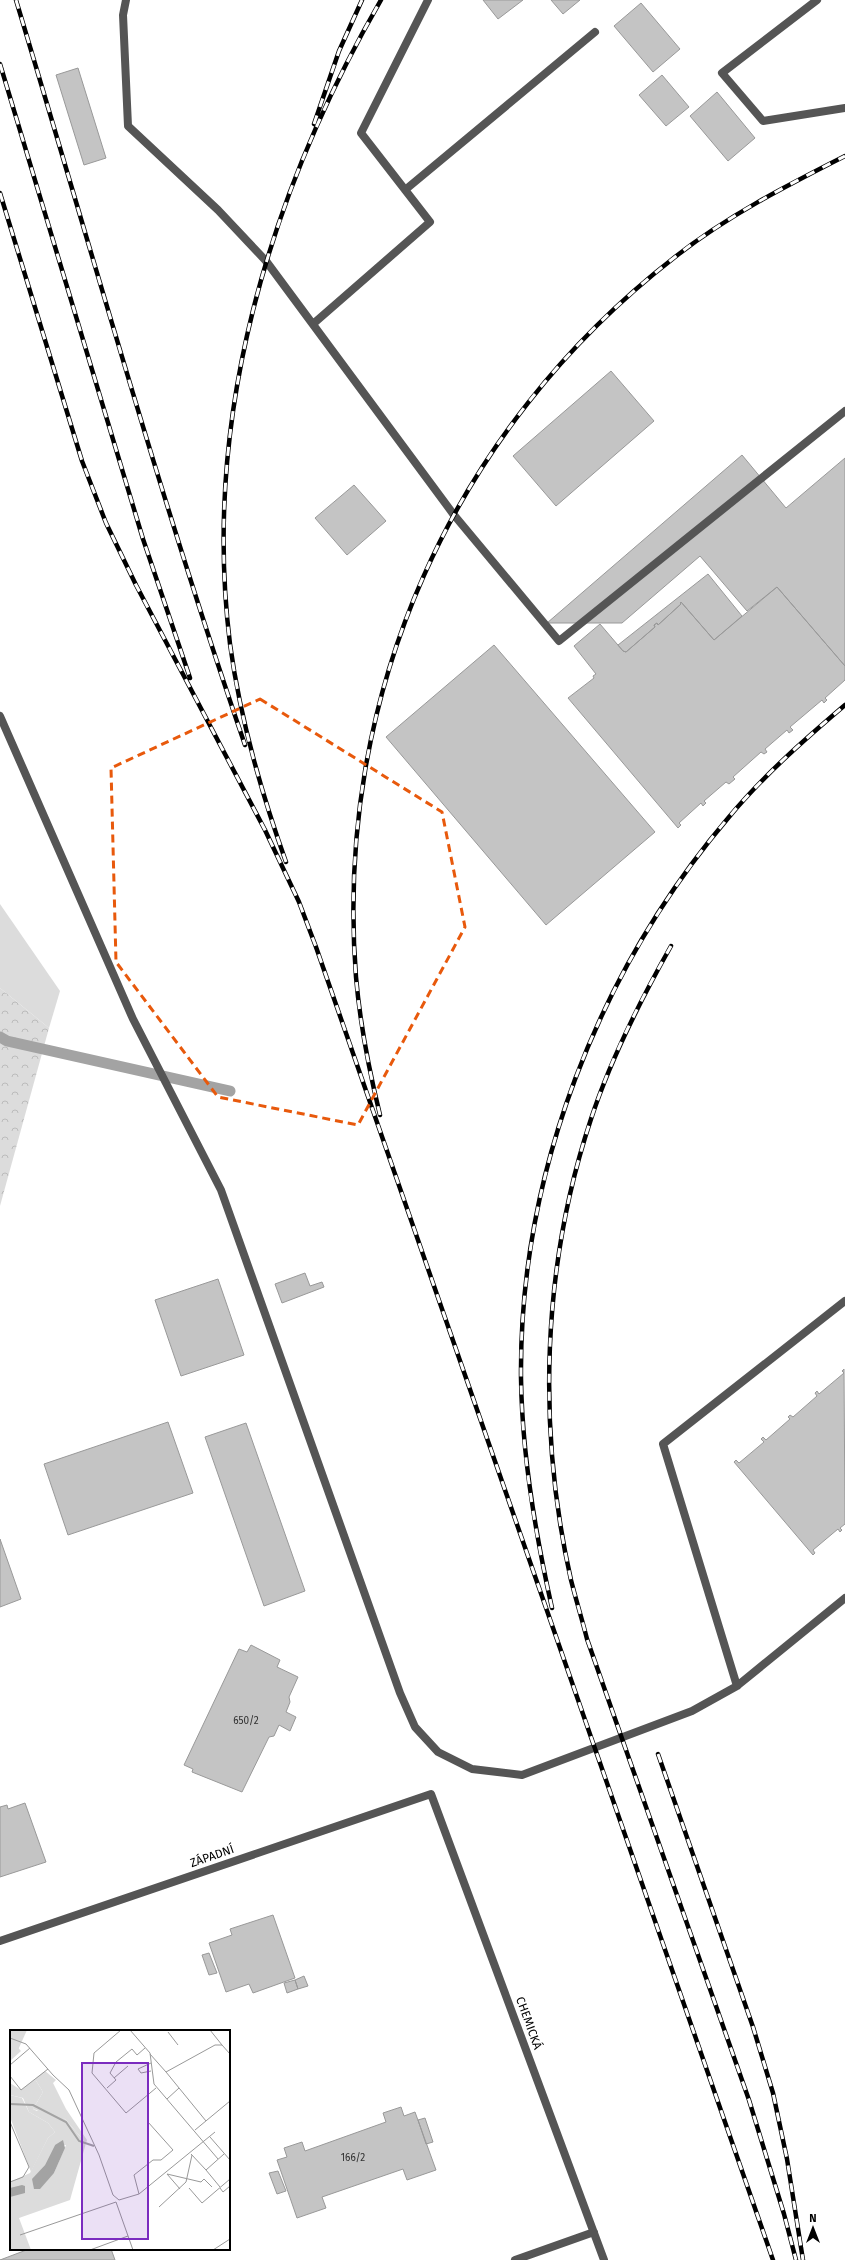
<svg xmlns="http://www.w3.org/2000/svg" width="845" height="2260" viewBox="0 0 845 2260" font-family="'Fira Sans',sans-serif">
	<defs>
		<pattern id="forest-crowns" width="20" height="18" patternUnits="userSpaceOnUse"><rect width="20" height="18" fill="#dcdcdc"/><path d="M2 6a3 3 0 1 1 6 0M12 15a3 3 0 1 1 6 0" fill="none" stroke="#bbb"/></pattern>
	</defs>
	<rect width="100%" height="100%" fill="#fff"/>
	<!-- grass -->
	<path fill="#dcdcdc" d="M0,904L60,991L49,1028L0,988Z"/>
	<!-- forest -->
	<path fill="url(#forest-crowns)" d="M0,988L49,1028L0,1206Z"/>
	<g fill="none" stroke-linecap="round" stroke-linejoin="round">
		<!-- stream -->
		<path stroke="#a3a3a3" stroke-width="11" d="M0,1037L7,1041L230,1091"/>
	</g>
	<!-- building -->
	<path fill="#c4c4c4" stroke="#999" d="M483,0H523L498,19Z
		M551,0H580L563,14Z
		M641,3L680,49L653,72L614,26Z
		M78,68L106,158L84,165L56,75Z
		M662,75L689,107L666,126L639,95Z
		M717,92L755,138L728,161L690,116Z
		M611,371L654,421L556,506L513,456Z
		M742,455L786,508L845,458V666L777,587L747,611L700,556L622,623H547Z
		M354,485L386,521L347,555L315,518Z
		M708,574L742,616L714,640L681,602L680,603L681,604L658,625L657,623L654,625L655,627L626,652L623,651L618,645Z
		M777,587L845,666V680L825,698L827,700L824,703L822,700L790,727L793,730L789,733L787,730L765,749L767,752L764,754L761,752L733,777L735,779L729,784L726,782L704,801L706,803L703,806L701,803L679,823L681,825L678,828L568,698L594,678L593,676L596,674L574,646L600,624L623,651L626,652L655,627L654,625L657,623L658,625L681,604L680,603L681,602L714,640Z
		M494,645L655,832L546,925L386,737Z
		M305,1273L310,1286L322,1282L324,1287L282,1303L275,1284Z
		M218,1279L244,1355L181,1376L155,1300Z
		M844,1369L845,1524L840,1528L842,1530L840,1532L838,1529L813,1550L815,1553L813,1555L734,1462L736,1460L739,1463L764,1442L761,1439L763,1437L766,1440L790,1419L788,1417L790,1415L793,1417L817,1396L815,1393L817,1391L819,1394L844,1373L842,1371Z
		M168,1422L193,1493L68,1535L44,1464Z
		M246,1423L305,1591L264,1606L205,1437Z
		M0,1539L21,1599L0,1607Z
		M251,1645L280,1660L277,1667L298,1677L289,1697L290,1702L286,1712L296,1717L290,1731L279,1725L274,1736L269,1737L242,1792L192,1772L193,1769L184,1765L239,1649L247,1652Z
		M25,1803L46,1862L0,1877V1807L7,1805L8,1809Z
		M273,1915L295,1978L253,1993L249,1984L226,1992L209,1943L232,1935L230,1929Z
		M209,1953L217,1973L209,1975L202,1955Z
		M304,1976L308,1986L298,1989L295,1980Z
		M295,1980L298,1989L287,1993L284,1983Z
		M401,2107L404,2116L415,2112L436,2170L407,2180L403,2169L322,2197L326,2208L297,2218L277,2160L287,2157L284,2148L302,2142L305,2151L386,2122L383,2113Z
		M425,2118L433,2142L426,2144L418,2120Z
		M278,2171L286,2191L277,2194L269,2173Z
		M29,2249H111L115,2260H0Z"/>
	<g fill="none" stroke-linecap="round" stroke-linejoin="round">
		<!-- service -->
		<path stroke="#555" stroke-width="8" d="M126,0L123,15L128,126L218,210L266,261L454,515L559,641L845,411
			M817,0L722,73L763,121L845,108
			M405,190L595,32
			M313,324L430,222L361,133L428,0
			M0,716L133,1019L221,1190L400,1693L415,1727L438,1752L472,1769L522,1775L692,1711L737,1686L845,1598
			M737,1686L663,1444L845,1301"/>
		<!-- minor -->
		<path stroke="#555" stroke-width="8" d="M0,1941L431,1794L604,2260
			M515,2260L594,2232"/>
		<defs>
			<path id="rail" d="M16,0C91,249 161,500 245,745
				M0,64L143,539L190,678
				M314,124L339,51L362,0
				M0,193L82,461L106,523L136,585L265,830L299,902L316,947L773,2260
				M286,862C261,792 240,718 230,644C202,419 269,194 381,0
				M671,946C640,1001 611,1058 591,1119C542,1266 537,1429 571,1580C576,1600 582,1619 587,1639L749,2100L784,2214L796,2260
				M380,1115C369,1070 360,1024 356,977C334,695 452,430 675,257C727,216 786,186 845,156
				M552,1608C535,1532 522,1456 521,1378C519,1175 598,971 729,817C764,775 804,740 845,705
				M658,1754L753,2027L773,2093L787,2159L803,2260"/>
		</defs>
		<!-- rail casing -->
		<use href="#rail" stroke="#000" stroke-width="4.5"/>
		<!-- rail -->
		<use href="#rail" stroke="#fff" stroke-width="3" stroke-dasharray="9" stroke-linecap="butt"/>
	</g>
	<!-- marked area -->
	<path fill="none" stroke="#e8590c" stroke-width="3" stroke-dasharray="8 5" stroke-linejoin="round" d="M260,699L442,812L465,927L358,1125L218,1097L116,962L111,768Z"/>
	<g text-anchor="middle" stroke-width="3" stroke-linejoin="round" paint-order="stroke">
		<!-- number labels -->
		<g font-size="10" fill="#313131">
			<text x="246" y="1724">650/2</text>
			<text x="353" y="2161">166/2</text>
		</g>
		<!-- street labels -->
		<g font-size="12" fill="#000" stroke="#fff">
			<text transform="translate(212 1856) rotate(-19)" y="4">ZÁPADNÍ</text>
			<text transform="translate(529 2023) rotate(70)" y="4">CHEMICKÁ</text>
		</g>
	</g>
	<!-- overview -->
	<g transform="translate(10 2030)">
		<rect width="220" height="220" fill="#fff"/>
		<path d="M0,9L11,21L0,31ZM35,41L46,50L43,53L56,79L77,110L76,113L55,89L23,79L33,62L25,49ZM0,65L12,68L19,82L38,93L45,102L38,108L21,142L0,87Z" fill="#dcdcdc"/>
		<path d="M0,0H17L8,20L0,9ZM25,49L33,62L23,79L27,81L32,77L55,89L76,113L60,170L9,188L21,220H0V152L20,143L38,108L45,102L38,93L19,82L13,68L0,65V53L11,60ZM45,115H56L44,143L22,150L35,135Z" fill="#dcdcdc" fill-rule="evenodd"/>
		<path d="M53,110L55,118L44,143L30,159H24L22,149L35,135L45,115ZM12,155L15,156V163L0,167V158Z" fill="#a3a3a3"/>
		<path fill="none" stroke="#a3a3a3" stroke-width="2" d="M0,74L23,75L56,92L69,111L84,116"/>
		<path fill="none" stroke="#999" stroke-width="1" d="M111,0L84,23L82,43L116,83L146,58M120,0L140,23L144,54L208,129M200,0L212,15M158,2L168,15M0,8L16,14L43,45L59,60L89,125L103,165L109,170L129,164L205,102M140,24L156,42L205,15H212L220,24M141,33L128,39L131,43L141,41M0,35L20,18M156,42L196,91M0,46L11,60L38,39M104,48L118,36M97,58L106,50L100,43L106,32L122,19L127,25L135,18M157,69L169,58M0,92L19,137L13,147L0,152M185,100L220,71M200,107L220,130M181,124L196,140M157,144L191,152L194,149L202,157M157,144L170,159M210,157L196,140L214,124M179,158L192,173L220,149M210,158L213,162L220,156M129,164L124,145L143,130H151L163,120L138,92M149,177L176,152L182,125M10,205L106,172L123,220M80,220L118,206M203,220L220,209"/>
		<path fill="#7b2cbf" fill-opacity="0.15" stroke="#7b2cbf" stroke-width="2" d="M72,33H138V209H72Z"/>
		<rect width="220" height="220" fill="none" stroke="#000" stroke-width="2"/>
	</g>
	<!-- north arrow -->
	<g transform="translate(813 2228)" stroke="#ffffff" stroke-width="3" paint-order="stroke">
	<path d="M0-3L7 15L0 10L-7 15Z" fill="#000000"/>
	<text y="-6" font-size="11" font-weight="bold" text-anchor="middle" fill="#000000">N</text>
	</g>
</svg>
